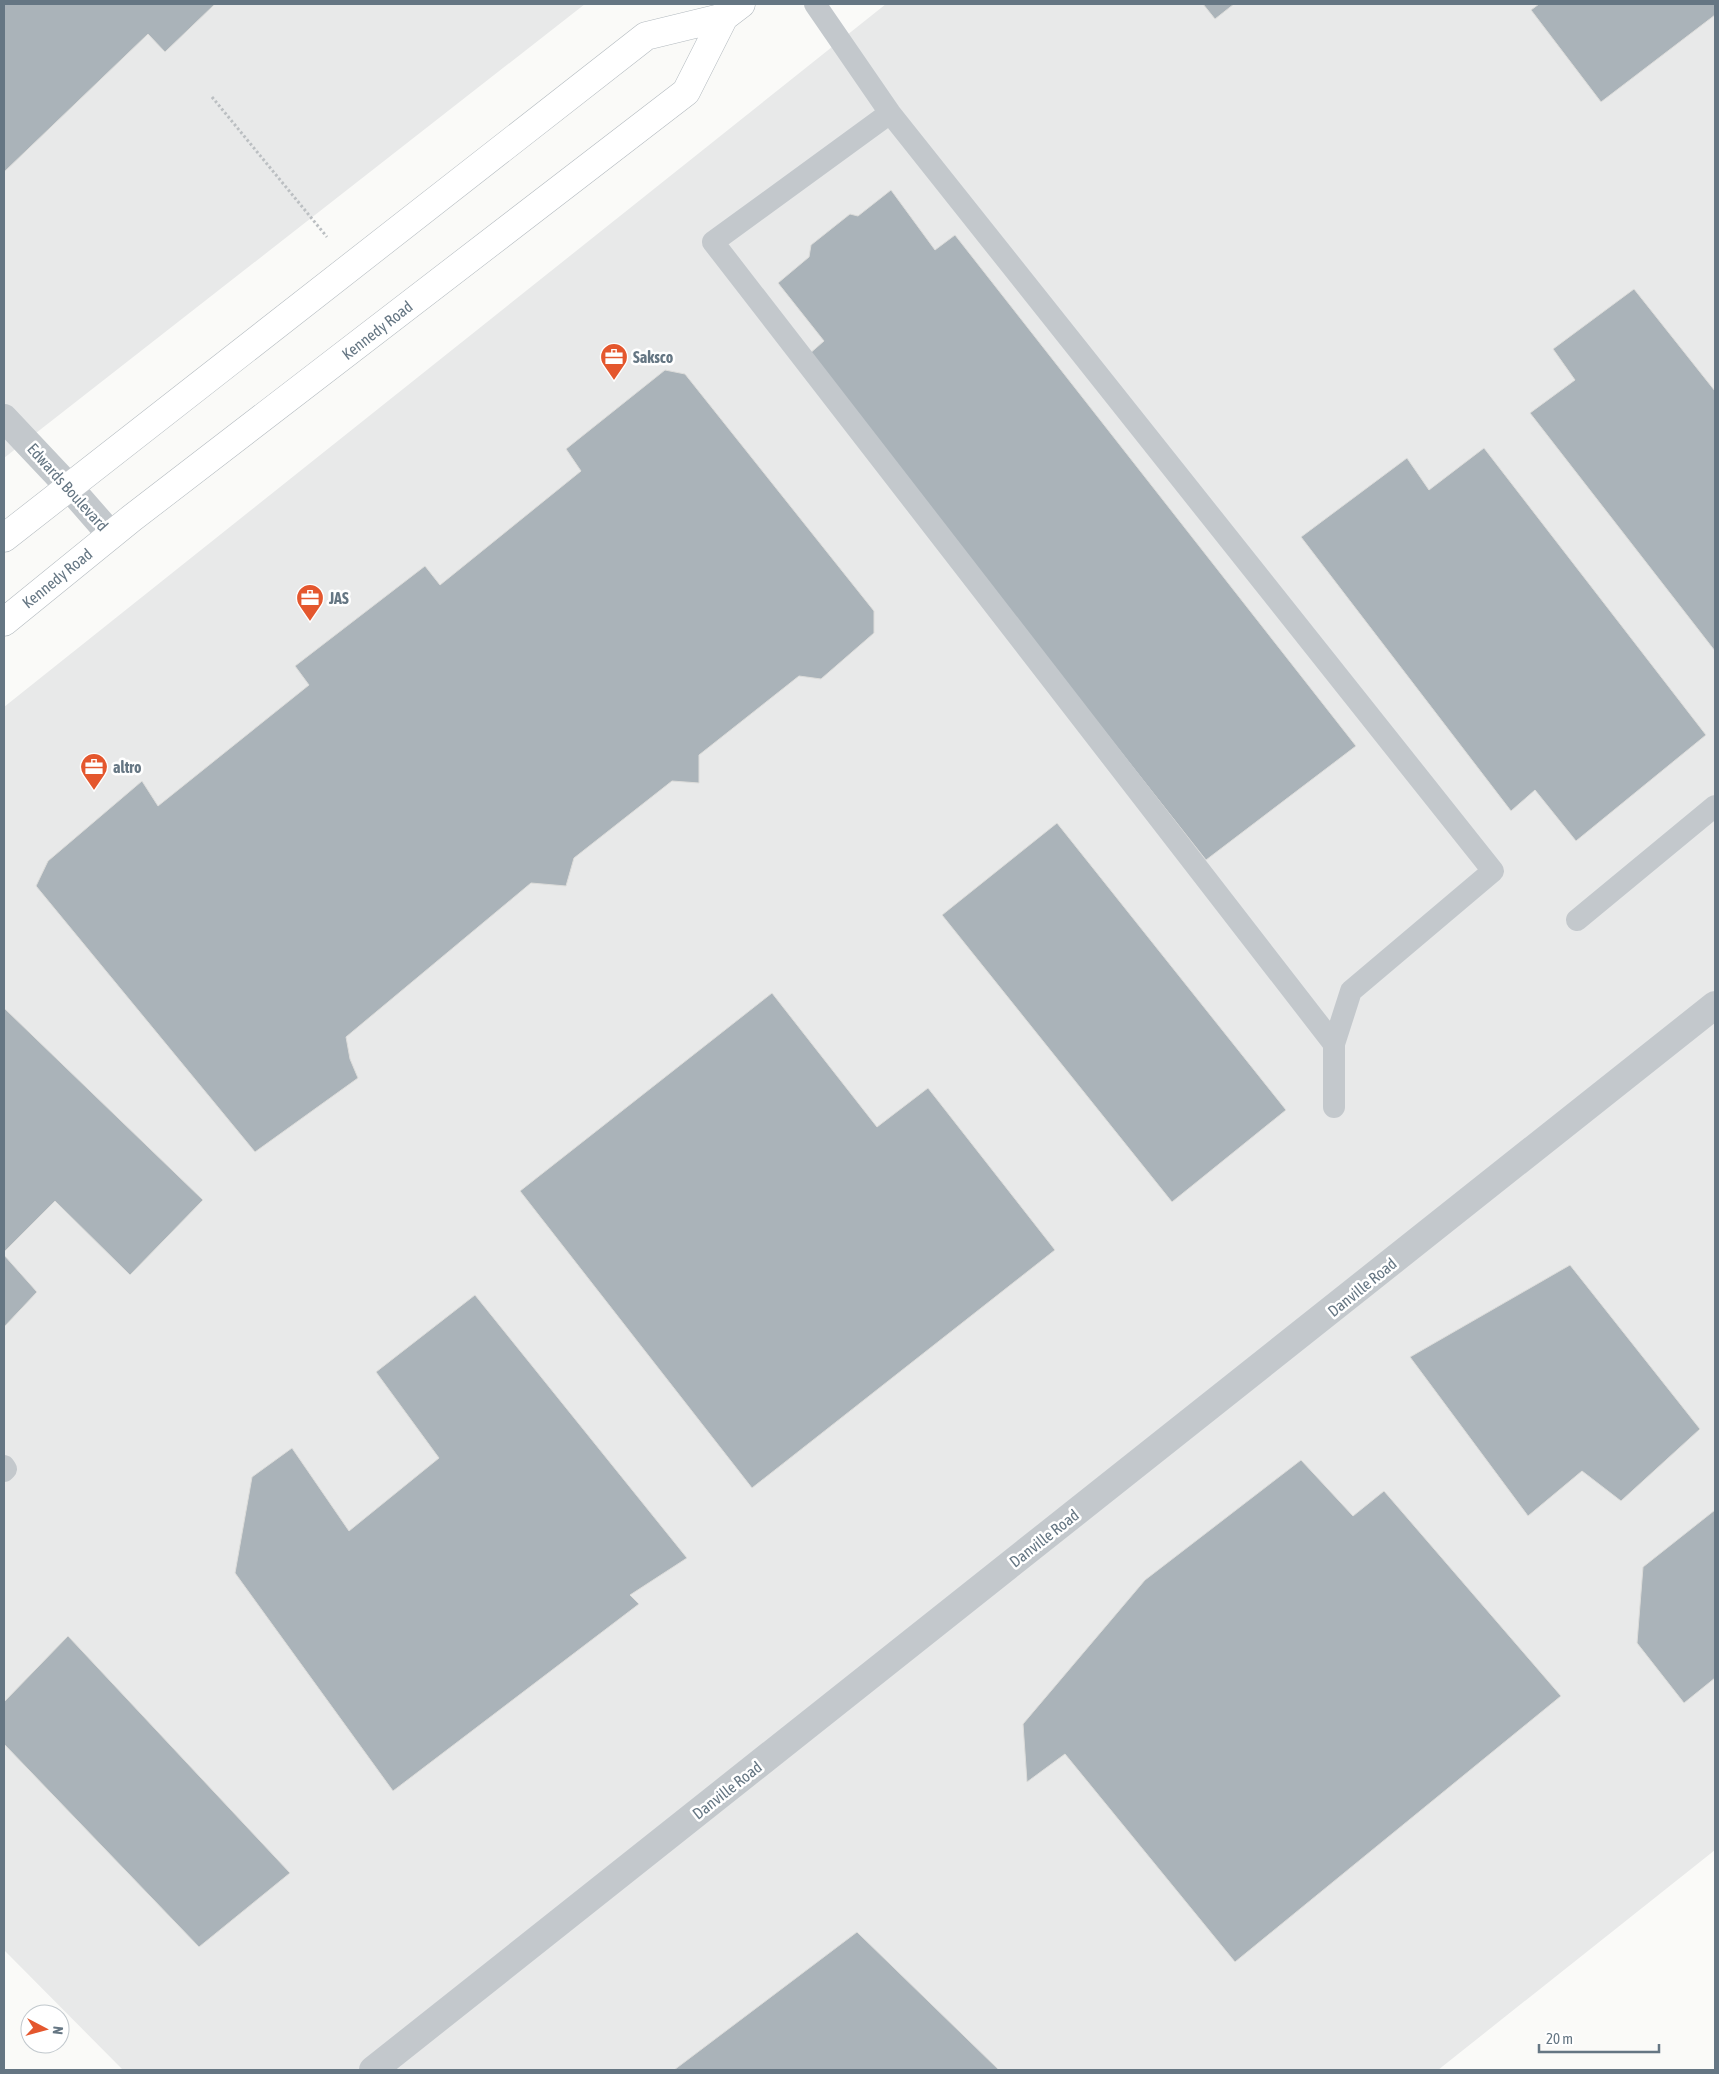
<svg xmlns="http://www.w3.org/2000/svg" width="1719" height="2074" viewBox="0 0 1719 2074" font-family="'Asap Condensed',sans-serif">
	<rect width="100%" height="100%" fill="#fafaf8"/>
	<!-- built -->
	<path fill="#e8e9e9" d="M4,4H585L4,458Z
		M886,4H1715V1850L1438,2070H123L4,1950V707Z"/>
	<!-- building -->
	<path fill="#aab3b9" stroke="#dcdcda" d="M4,4H215L165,52L148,34L4,172Z
		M1203,4H1234L1215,19Z
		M1539,4H1715V15L1601,102L1531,10Z
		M891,190L935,250L955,235L1356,746L1206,860L808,355L824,341L778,283L809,257L811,245L850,214L858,216Z
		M1634,289L1715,391V651L1530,413L1575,380L1553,349Z
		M665,370L685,374L874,611V633L821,679L799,676L699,755V783L672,781L574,858L566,886L531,883L346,1037L350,1059L358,1078L255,1152L36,886L48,861L142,781L158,806L309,685L295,666L425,566L440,585L581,471L566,449Z
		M1484,448L1706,735L1576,841L1535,790L1511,811L1301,537L1407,458L1429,490Z
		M1057,823L1286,1110L1172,1202L942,915Z
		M772,993L877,1127L928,1088L1055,1250L752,1488L520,1191Z
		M4,1008L203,1200L130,1275L55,1201L4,1252Z
		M4,1255L37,1292L4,1327Z
		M1570,1265L1700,1429L1621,1501L1582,1471L1528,1516L1410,1357Z
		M475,1295L687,1558L630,1595L639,1604L393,1791L235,1573L252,1477L292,1448L349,1531L439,1458L376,1372Z
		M1301,1460L1353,1516L1384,1491L1561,1696L1235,1962L1065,1754L1027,1782L1023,1724L1145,1580Z
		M1715,1510V1678L1684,1703L1637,1643L1643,1567Z
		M68,1636L290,1873L199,1947L4,1744V1702Z
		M857,1932L999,2070H674Z"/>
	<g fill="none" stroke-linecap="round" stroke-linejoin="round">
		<defs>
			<path id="secondary" d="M4,538L646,36L724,17L741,4
				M4,622L132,518L686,92L724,17"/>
		</defs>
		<!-- secondary casing -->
		<use href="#secondary" stroke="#b3babf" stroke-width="29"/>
		<!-- path -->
		<path stroke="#bbbfc2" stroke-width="3" stroke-dasharray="2.5 2.5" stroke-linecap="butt" d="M212,97L327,237"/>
		<!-- service -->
		<path stroke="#c3c8cc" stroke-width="22" d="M815,4L890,113L1493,871L1351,991L1334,1044V1107
			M890,113L713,242L1334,1044
			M1577,920L1715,806
			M4,1466L6,1469L4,1471"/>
		<!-- minor -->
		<path stroke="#c3c8cc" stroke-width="28" d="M373,2070L1715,1005"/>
		<!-- tertiary -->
		<path stroke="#c3c8cc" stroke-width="28" d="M4,418L69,487L111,535"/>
		<!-- secondary -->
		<use href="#secondary" stroke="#fff" stroke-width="28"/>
	</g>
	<!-- icons -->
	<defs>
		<symbol id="office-pin" viewBox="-11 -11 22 30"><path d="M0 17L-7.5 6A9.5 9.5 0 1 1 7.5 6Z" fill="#e4572e" stroke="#fff"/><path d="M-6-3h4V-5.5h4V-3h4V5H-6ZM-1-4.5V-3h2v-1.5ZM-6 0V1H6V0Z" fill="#fff"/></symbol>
	</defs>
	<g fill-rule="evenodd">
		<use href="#office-pin" x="598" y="341" width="32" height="43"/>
		<use href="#office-pin" x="294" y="582" width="32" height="43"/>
		<use href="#office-pin" x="78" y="751" width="32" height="43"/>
	</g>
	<g text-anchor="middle" stroke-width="5" stroke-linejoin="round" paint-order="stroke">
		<!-- street labels -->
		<g font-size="16" fill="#657683" stroke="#fff">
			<text transform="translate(377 330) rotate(-38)" y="6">Kennedy Road</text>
			<text transform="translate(68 487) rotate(48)" y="6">Edwards Boulevard</text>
			<text transform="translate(57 578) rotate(-39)" y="6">Kennedy Road</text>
			<text transform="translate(1362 1287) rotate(-39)" y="6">Danville Road</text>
			<text transform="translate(1044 1538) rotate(-38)" y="6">Danville Road</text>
			<text transform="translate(727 1790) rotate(-38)" y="6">Danville Road</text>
		</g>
		<!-- poi labels -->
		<g font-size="16" font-weight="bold" fill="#657683" stroke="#fff" text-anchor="start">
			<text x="633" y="363">Saksco</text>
			<text x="329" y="604">JAS</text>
			<text x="113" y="773">altro</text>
		</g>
	</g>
	<!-- border -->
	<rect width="1719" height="2074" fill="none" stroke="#657683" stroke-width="10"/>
	<!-- north arrow -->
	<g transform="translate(45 2029) rotate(96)"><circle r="24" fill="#ffffff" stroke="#c1c8cd"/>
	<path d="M0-4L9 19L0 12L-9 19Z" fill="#e4572e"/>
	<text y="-8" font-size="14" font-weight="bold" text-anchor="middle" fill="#657683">N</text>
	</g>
	<!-- scale -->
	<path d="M1539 2044v8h120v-8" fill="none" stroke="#657683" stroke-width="2.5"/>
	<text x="1546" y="2044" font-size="15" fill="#657683" stroke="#ffffff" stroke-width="4" paint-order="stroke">20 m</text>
</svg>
